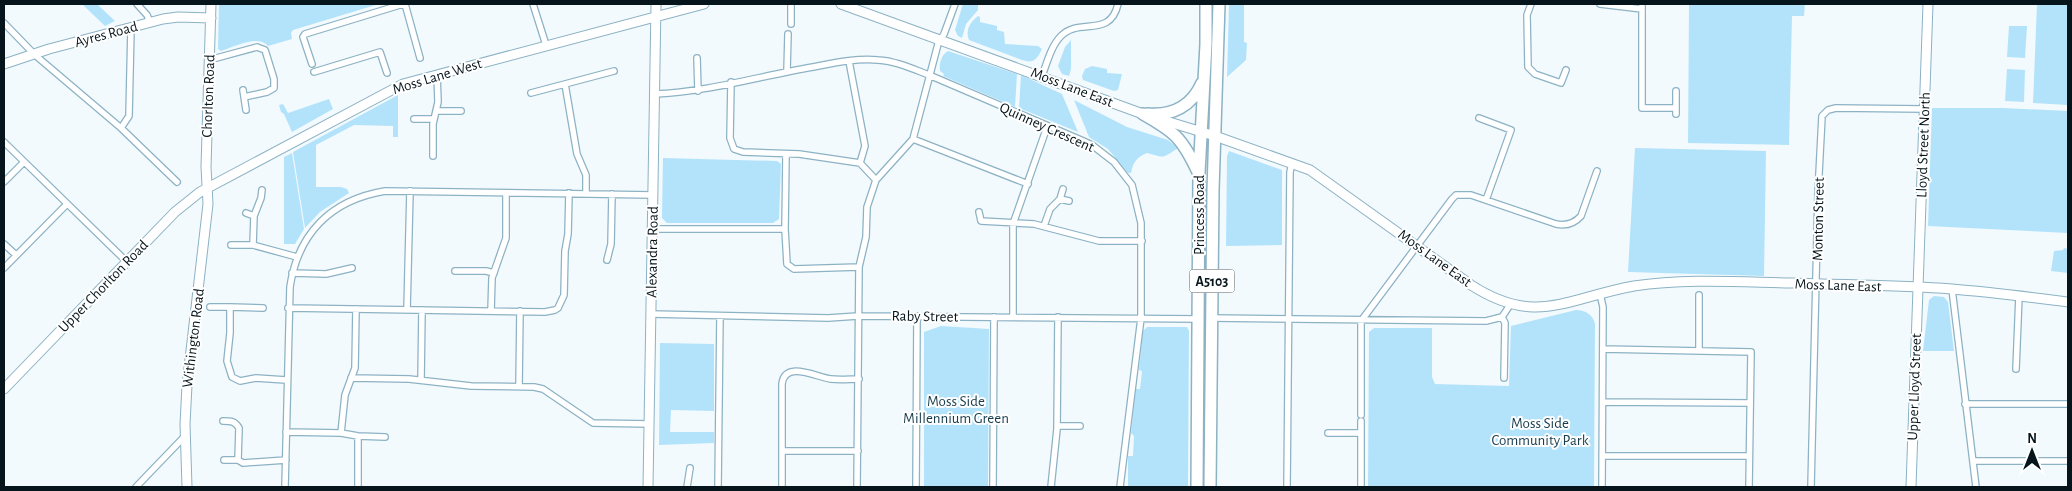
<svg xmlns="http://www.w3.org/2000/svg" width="2072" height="491" viewBox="0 0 2072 491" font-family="'Alegreya Sans',sans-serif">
	<rect width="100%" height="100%" fill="#f2fafe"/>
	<!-- green -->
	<path fill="#b3e3fb" d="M82,4H97L115,21L105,26Z
		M219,4H379L293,30L291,33L292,39L268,46C258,34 234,47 221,51L218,49Z
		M963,4H978V10L966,24L962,38L958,36L955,30Z
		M1229,4H1244V42L1247,43L1246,60L1227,77Z
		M1689,4H1805L1804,16H1792L1789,145L1688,143Z
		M2037,4H2068V105L2033,103Z
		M978,16L980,17V22L997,26V30L1004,32L1005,44L1038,46L1042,49C1037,59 1034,64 1022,60L969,40C965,31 970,22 978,16Z
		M2009,26H2027L2025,58L2007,57Z
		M1071,40V69L1069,76L1062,74L1058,66L1065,47Z
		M948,51L1017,74L1015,107L943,76L944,74L940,71C939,64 941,55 948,51Z
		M1092,66L1107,69V73L1122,74L1118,90L1114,91L1083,80L1082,76L1085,69Z
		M2007,69L2025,70L2024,102L2005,101Z
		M1021,75L1062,94L1078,132L1019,108Z
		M398,95V137H393V126L354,125L316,145V187H341L347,189L349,193L320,212L305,228L293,152Z
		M329,99L333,109L292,132L284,114L281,112L279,105L283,104L288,113Z
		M1074,100L1127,127L1168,140L1178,148C1161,159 1166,158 1147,153C1137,157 1133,162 1131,173H1128L1108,149L1089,137Z
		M1932,108H2003L2068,111V233L1928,226Z
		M1635,148L1766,151L1764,276L1628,272Z
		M1229,151L1282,170V245L1226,246L1227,156Z
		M292,153L304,229L295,244H284V157Z
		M663,158L777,161L781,164L779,219L773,223H667L662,218Z
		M2064,248L2068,249V273L2051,271L2054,251L2063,250Z
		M1934,296L1944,297L1948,302L1954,351H1923L1929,300Z
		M1576,310C1586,310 1593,315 1595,324L1594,487H1368L1369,332L1374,328H1432V377L1435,384L1509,386L1511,326Z
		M941,326L989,329L988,487H924V332Z
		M1147,327H1187L1189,331L1188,487H1128V456H1133L1134,436L1131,433L1136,389H1140L1142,371L1139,370L1143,331Z
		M660,343L714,344V411L671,410L670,432H714V443L659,445Z"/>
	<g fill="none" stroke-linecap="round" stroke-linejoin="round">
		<defs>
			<path id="street" d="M137,4L147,15L150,22
				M405,4L420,58
				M533,4L546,45
				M1531,4L1527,15L1528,67L1535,74L1561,83L1566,70
				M1600,4L1642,9
				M1642,4V108H1676
				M4,23L35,55L121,128L177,182
				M791,24V4
				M697,58L698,91
				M209,60L257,47L265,50L274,79V88L267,92L244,97
				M849,61L865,146L860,163
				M312,64L303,37L305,34L403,4
				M787,71L788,34
				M314,72L380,52L387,73
				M1042,76C1047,63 1051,46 1061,36C1079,17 1110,39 1118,4
				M731,82L730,138L734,149L743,152L799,154L860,163L876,180
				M243,90L246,110
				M531,93L565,84
				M654,94C708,92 760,76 813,67C834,63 856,58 878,60C896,61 913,69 929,75L1081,140L1092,145L1114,162L1132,185L1141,223V318L1120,487
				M436,111H461
				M1676,114V91
				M1479,118L1511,130L1486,200
				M414,119H434
				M121,128L129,116L131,28
				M913,139L1028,184
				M4,142L127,262
				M786,154L785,229L787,264L794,269L859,267
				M433,156V124L438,102L437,74
				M4,182L24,162
				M262,190L261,198L254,216L253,245L297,257
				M586,194V175L577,154L565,84L614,71
				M1060,199L1069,201
				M979,212L981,221L1034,224L1099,241H1142
				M246,213L254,216
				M1044,226L1050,209L1060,199L1063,189
				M652,229H785
				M4,244L16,255
				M231,245H253
				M607,260L611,244L612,194
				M4,268L67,204
				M455,271H486L494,273
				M292,273L326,274L352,268
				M1952,289L1976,487
				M1600,294L1603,307L1602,487
				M1699,295V351
				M210,307H230
				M263,308L230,307V333L227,361L232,377L240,381L256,378L286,380
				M288,308L545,312L555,310L558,308L564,295L565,251L568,234L569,193
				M407,310L410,191
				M491,311L492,278L506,238V193
				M651,314L828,318L858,316L1199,319
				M1013,317V224L1047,127
				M1502,317L1505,323L1504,378
				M1212,318L1486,321L1502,317L1510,305
				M1603,349L1751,352L1749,487
				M2016,369L2019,296
				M351,378L409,379L471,386L534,387L543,389L593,423L650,424
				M421,380L422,310
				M519,386L520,311
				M1603,402L1750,403
				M1965,404H2068
				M1361,415V321L1452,199L1456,195H1471L1556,224C1566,226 1574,224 1581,216L1597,171
				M223,421C231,421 235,421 239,428L238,460L243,463L286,460
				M1057,426H1080
				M286,432L341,433L358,436L385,437
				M341,433L345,395L355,368L356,309
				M1328,433H1361
				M782,451H858
				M1602,456H1749
				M224,460H238
				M1973,461H2068
				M136,487L185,436
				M285,487L290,287C298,233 331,200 385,191L653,195
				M358,487V436
				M687,487L690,468
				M718,487L720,316
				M782,487V384C785,360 816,377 831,379C840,380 850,379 859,379
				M857,487L859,267L866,237L867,207L876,180L913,139L938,44L944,34L955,4
				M916,487L917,316
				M993,487L994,317
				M1051,487L1057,429L1058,317
				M1287,487L1290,172L1292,163
				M1361,487V421
				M1811,487L1818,193L1822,116L1828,110L1836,108L1924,109"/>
			<path id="secondary" d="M841,4L1143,114L1215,136L1310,170L1471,285C1536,327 1567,298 1634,286C1686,278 1740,282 1793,283C1846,285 1899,285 1952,289C1991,292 2029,297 2068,302
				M4,64L49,49L163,19L178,17L211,18
				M4,389L175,212L200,192L403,84L704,4
				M187,487L185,424L187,385L208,204L206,167L211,4
				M648,487L656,4
				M1911,487L1928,4"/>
			<path id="highway" d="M1143,114C1175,132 1182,138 1198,172
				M1147,114C1172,116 1192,106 1202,83
				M1197,487L1199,173L1206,44V4
				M1210,487L1213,190L1219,4"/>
		</defs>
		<!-- street casing -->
		<use href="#street" stroke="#8cb2c4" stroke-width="8"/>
		<!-- secondary casing -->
		<use href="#secondary" stroke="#8cb2c4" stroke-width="11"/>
		<!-- highway casing -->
		<use href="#highway" stroke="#8cb2c4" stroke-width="14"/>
		<!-- street -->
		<use href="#street" stroke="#fff" stroke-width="5.5"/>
		<!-- secondary -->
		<use href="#secondary" stroke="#fff" stroke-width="9"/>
		<!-- highway -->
		<use href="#highway" stroke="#fff" stroke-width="11"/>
	</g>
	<g text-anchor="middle" stroke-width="4" stroke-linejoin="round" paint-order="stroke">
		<!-- shield labels -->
		<rect fill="#fff" stroke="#515b5f" stroke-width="1" x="1189.5" y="269.5" width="45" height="23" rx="4"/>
		<g font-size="14" font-weight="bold" fill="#06151b">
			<text x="1212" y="286">A5103</text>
		</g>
		<!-- street labels -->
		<g font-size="15" fill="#06151b" stroke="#fff">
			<text transform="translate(106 34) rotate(-15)" y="5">Ayres Road</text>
			<text transform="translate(437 76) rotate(-17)" y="5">Moss Lane West</text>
			<text transform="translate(1072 87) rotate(21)" y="5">Moss Lane East</text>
			<text transform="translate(208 96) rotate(-88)" y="5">Chorlton Road</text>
			<text transform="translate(1047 127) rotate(24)" y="5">Quinney Crescent</text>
			<text transform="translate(1923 145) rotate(-88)" y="5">Lloyd Street North</text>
			<text transform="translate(1199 215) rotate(-90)" y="5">Princess Road</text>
			<text transform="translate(1818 219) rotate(-89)" y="5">Monton Street</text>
			<text transform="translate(652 252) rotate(-89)" y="5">Alexandra Road</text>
			<text transform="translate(1435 258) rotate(36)" y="5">Moss Lane East</text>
			<text transform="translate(1838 285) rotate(2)" y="5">Moss Lane East</text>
			<text transform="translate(103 286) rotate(-46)" y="5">Upper Chorlton Road</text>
			<text transform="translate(925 316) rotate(1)" y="5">Raby Street</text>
			<text transform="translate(193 338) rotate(-83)" y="5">Withington Road</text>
			<text transform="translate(1914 387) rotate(-88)" y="5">Upper Lloyd Street</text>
		</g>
		<!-- park labels -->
		<g font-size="15" fill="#173d4d" stroke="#fff">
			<text x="956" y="406">Moss Side<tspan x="956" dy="17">Millennium Green</tspan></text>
			<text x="1540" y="428">Moss Side<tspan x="1540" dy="17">Community Park</tspan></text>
		</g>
	</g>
	<!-- border -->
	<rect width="2072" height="491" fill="none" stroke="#06151b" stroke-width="10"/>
	<!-- north arrow -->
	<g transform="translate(2032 451)" stroke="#ffffff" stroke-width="4" paint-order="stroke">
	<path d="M0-4L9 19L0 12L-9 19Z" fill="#06151b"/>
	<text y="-8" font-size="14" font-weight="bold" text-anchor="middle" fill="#06151b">N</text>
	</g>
</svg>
